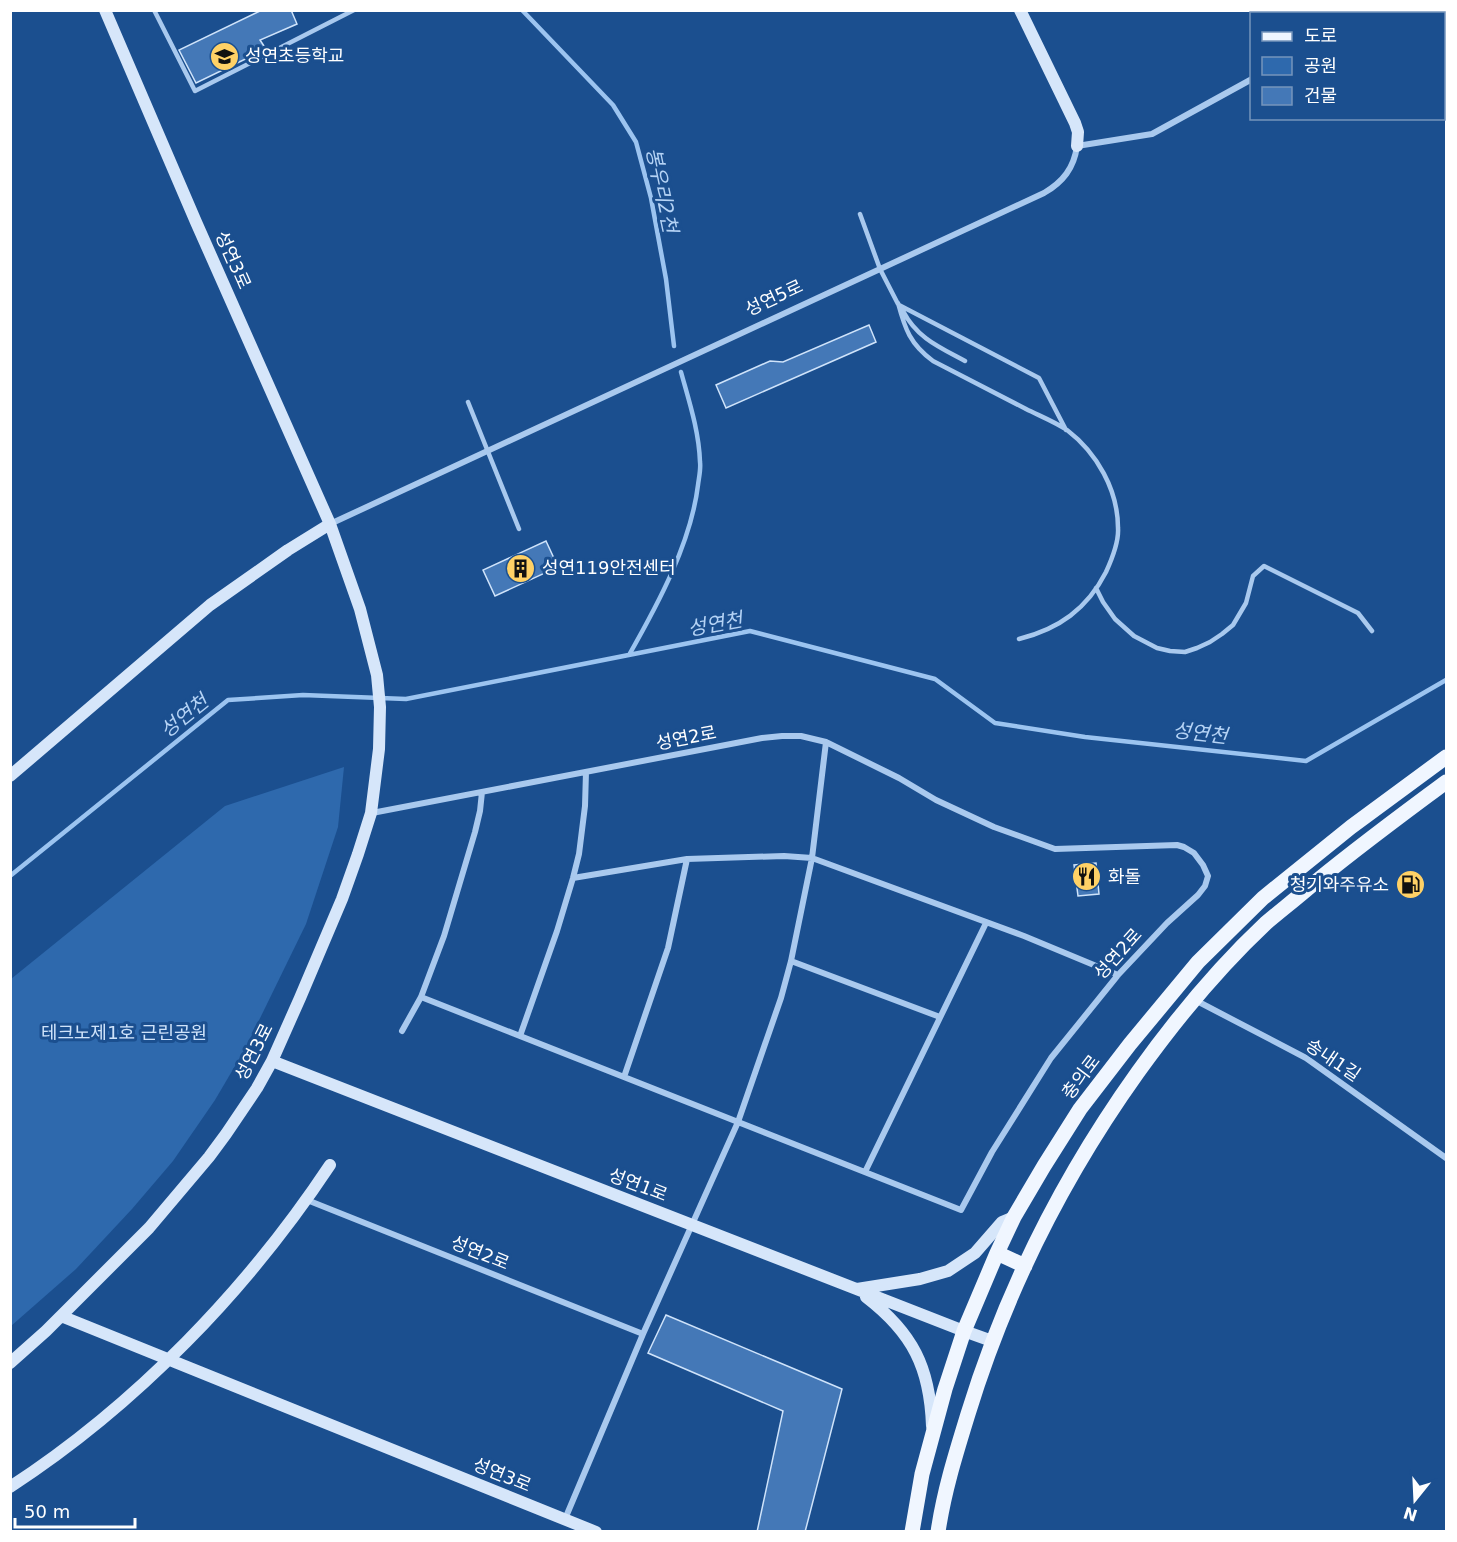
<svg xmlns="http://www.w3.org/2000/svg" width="1457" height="1542" viewBox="0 0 1457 1542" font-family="'DejaVu Sans','Noto Sans KR',sans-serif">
	<rect width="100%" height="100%" fill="#1b4f8f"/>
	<!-- green -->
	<path fill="#2e69ad" d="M344,767L338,827L306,924L245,1049L215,1100L173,1161L132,1209L76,1269L11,1326V979L225,806Z"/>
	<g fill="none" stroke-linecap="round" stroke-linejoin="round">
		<!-- stream -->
		<path stroke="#9cc4f0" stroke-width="4.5" d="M522,10L613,105L636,142L651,198L666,279L674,346
			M629,655C658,604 691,543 698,485C699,477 701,469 700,462C699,431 689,401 681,372
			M10,876L228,700L303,695L406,699L750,631L935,679L995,723L1085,737L1306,761L1446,680"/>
	</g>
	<!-- building -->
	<path fill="#4478b7" stroke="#cfe3fa" stroke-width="1.5" d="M262,10H291L297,24L260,40L266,49L196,83L179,50Z
		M869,325L876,342L726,408L716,385L770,361L783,362Z
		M546,541L558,567L495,596L483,570Z
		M1096,863L1099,894L1078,896L1074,865Z
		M666,1315L842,1389L805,1532H757L783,1411L648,1353Z"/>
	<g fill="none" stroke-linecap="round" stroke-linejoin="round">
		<!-- lane -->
		<path stroke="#a9c9ee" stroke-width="4.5" d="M154,10L195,91L354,10
			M860,214L880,269L898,304
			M898,303C905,329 910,344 933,361C964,377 995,393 1026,409C1040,416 1055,422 1067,430C1097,453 1118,490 1118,528C1119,542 1112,559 1106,572C1087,609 1059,629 1019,639
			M899,305L1039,378L1066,430
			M903,311C917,338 939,347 965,361
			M468,402L519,529
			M1096,588L1103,602L1115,619L1134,636L1157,648L1170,651L1185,652L1197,648L1210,642L1222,634L1233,625L1246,603L1253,576L1264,566L1358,613L1372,631"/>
		<!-- street -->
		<path stroke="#a9c9ee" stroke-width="6" d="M1374,14L1385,10
			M330,524L1044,193C1063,182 1074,168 1077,146L1152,134L1252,79
			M372,813L762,738L782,736H801L826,742L899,778L936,800L994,827L1055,849L1177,845L1184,847L1194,853L1203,865L1208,876L1205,886L1198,895L1167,923L1118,975L1051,1058L992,1152L961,1210L421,997
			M573,878L687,859L784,856L812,858L1024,936L1118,975
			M791,961L940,1017
			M1195,1000L1306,1058L1446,1158
			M402,1031L421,997L444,936L475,832L480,811L482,792
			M520,1036L557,931L573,878L579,854L585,806L586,772
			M624,1077L668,948L687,859
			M865,1172L986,923
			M307,1200L643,1334
			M565,1519L643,1334L738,1122L781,998L791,961L812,858L826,742"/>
		<!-- secondary -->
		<path stroke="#d6e6fa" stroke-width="12" d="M1020,10L1075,123L1078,132L1077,146
			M10,776L210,605L288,550L330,524
			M272,1061L964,1331L992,1341
			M857,1289L920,1279L948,1271L975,1253L1002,1222L1014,1217
			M866,1297C913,1333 930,1368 932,1426
			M61,1316L596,1532
			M10,1363L46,1331L149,1228L209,1157L226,1134L257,1088L272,1061L300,998L342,899L358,854L371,813L379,749L380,707L377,675L360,609L330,524L196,222L105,10
			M10,1487C136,1405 247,1290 330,1165"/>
		<!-- primary -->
		<path stroke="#f0f6ff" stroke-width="15" d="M997,1253L1025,1266
			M912,1532L922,1474L945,1389L964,1331L997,1253L1014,1217L1044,1166L1080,1109L1130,1044L1198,962L1263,898L1351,827L1446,757
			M938,1532C944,1491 956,1453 968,1414C1006,1290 1063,1177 1138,1072C1176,1019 1218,968 1266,923C1279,912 1293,901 1306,890C1351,852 1399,817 1446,782"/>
	</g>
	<!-- icons -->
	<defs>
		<symbol id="school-disc" viewBox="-11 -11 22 22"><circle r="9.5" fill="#ffd166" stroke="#1b4f8f"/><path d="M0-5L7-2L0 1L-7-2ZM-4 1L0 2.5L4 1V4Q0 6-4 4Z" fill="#111"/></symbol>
		<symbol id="building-disc" viewBox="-11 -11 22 22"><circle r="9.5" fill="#ffd166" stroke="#1b4f8f"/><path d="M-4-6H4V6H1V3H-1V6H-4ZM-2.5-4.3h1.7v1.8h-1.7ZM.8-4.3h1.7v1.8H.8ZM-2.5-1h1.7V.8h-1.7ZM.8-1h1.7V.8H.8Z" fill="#111"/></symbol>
		<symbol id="restaurant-disc" viewBox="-11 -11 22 22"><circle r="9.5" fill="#ffd166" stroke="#1b4f8f"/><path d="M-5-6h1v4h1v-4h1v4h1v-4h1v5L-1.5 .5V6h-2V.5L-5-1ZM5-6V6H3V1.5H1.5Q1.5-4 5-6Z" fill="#111"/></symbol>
		<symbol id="fuel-disc" viewBox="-11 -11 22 22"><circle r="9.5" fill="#ffd166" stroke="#1b4f8f"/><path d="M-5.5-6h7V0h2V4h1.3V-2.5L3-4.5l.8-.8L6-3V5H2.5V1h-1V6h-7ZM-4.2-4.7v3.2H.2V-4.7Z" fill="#111"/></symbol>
	</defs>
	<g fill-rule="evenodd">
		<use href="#school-disc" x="208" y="40" width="33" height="33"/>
		<use href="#building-disc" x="504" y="552" width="33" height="33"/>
		<use href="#restaurant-disc" x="1070" y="860" width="33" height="33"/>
		<use href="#fuel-disc" x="1394" y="868" width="33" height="33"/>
	</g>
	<g text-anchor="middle" stroke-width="6" stroke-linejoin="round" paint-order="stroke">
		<!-- poi labels -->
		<g font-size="18" fill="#fff" stroke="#1b4f8f" text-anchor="start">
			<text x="245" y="62">성연초등학교</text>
			<text x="542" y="574">성연119안전센터</text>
			<text x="1108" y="883">화돌</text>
			<text x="1389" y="891" text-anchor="end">청기와주유소</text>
		</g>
		<!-- street labels -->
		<g font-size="18" fill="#fff" stroke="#1b4f8f">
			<text transform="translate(233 260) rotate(66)" y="6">성연3로</text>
			<text transform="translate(774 298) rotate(-25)" y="6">성연5로</text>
			<text transform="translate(686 738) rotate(-11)" y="6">성연2로</text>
			<text transform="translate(1118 954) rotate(-48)" y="6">성연2로</text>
			<text transform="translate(254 1052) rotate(-63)" y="6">성연3로</text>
			<text transform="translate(1333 1060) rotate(34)" y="6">송내1길</text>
			<text transform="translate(1081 1077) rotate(-53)" y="6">충의로</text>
			<text transform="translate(638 1185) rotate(21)" y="6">성연1로</text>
			<text transform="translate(480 1253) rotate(22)" y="6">성연2로</text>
			<text transform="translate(502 1475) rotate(22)" y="6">성연3로</text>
		</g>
		<!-- park labels -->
		<g font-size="18" fill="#cfe3fa" stroke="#1b4f8f">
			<text x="124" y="1039">테크노제1호 근린공원</text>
		</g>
		<!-- water labels -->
		<g font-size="20" font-style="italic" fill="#b5d3f5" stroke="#1b4f8f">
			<text transform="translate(662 190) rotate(78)" y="7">봉우리2천</text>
			<text transform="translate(715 624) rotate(-10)" y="7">성연천</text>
			<text transform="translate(184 716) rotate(-39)" y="7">성연천</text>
			<text transform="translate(1200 733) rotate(7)" y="7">성연천</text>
		</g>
	</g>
	<!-- border -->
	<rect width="1457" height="1542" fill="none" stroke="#ffffff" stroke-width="24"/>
	<!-- legend -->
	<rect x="1250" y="12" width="195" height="108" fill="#1b4f8f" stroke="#7695bc" stroke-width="1.5"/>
	<rect x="1262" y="32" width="30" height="9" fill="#f0f6ff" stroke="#7695bc" stroke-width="1.5"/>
	<text x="1304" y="42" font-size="18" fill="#ffffff">도로</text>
	<rect x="1262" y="57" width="30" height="18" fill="#2e69ad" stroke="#7695bc" stroke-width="1.5"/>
	<text x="1304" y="72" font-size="18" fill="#ffffff">공원</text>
	<rect x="1262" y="87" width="30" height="18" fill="#4478b7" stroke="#7695bc" stroke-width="1.5"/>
	<text x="1304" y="102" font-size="18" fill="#ffffff">건물</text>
	<!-- north arrow -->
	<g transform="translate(1415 1500) rotate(198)" stroke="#1b4f8f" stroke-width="4.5" paint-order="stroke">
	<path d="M0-4.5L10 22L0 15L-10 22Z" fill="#ffffff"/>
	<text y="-9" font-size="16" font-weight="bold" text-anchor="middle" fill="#ffffff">N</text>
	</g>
	<!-- scale -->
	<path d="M15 1518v9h120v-9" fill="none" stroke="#ffffff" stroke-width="3"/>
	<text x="24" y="1518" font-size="18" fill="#ffffff" stroke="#1b4f8f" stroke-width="4.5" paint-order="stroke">50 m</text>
</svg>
